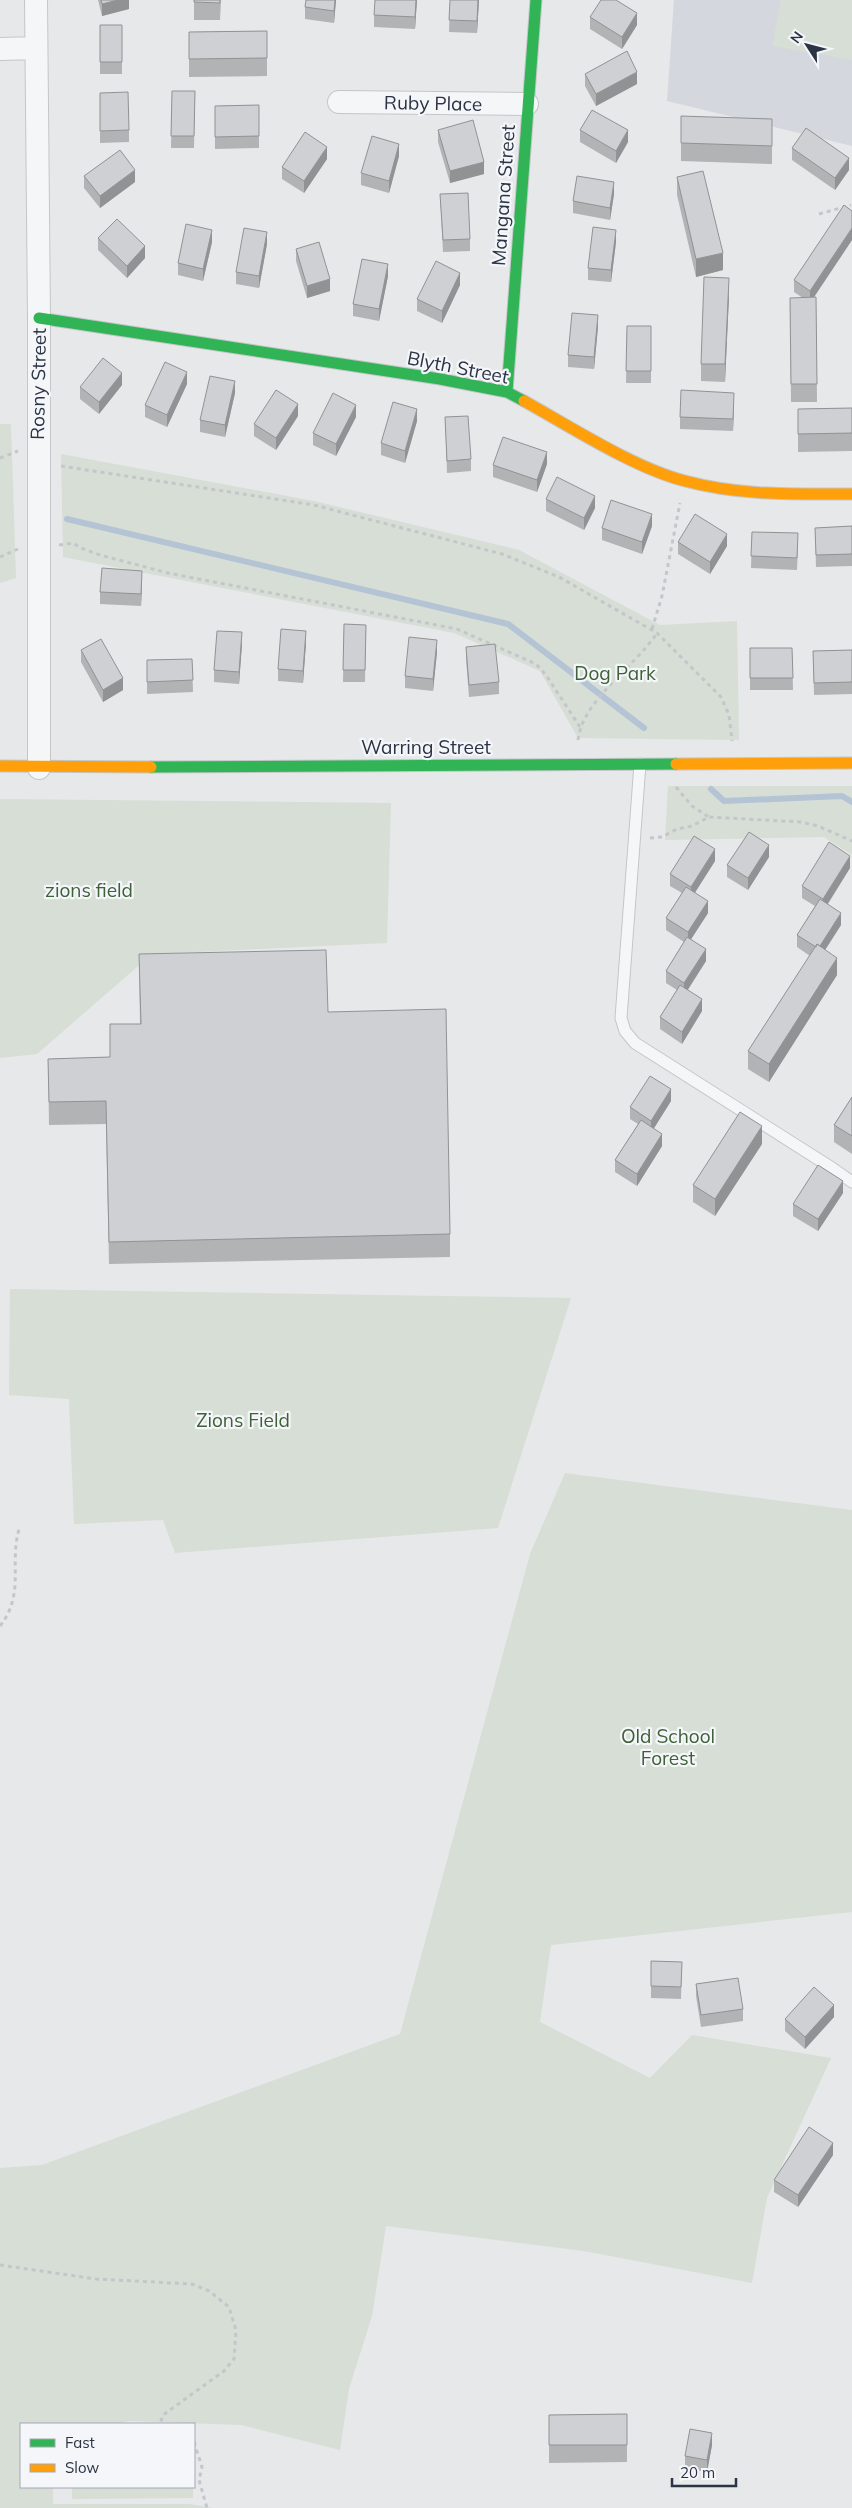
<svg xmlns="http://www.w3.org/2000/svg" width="852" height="2508" viewBox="0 0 852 2508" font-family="Mulish,sans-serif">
	<rect width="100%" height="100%" fill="#e6e8ea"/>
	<!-- built -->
	<path fill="#d4d7dd" d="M674,0H852V146L667,101Z"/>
	<!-- green -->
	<path fill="#d6ded6" d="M781,0H852V60L772,46Z
		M0,424H11L16,578L0,583Z
		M61,454L314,501L519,550L660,625L737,621L739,740L578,738L540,671L454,633L63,557Z
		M668,786H852V855L824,837L665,840Z
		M0,799L391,803L387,943L152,954L37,1054L0,1058Z
		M10,1289L571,1298L498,1528L175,1553L163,1520L74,1524L69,1399L9,1395Z
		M565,1473L852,1510V1912L551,1945L540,2022L650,2078L692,2035L831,2058L767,2198L752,2283L584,2251L386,2226L372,2316L349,2389L340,2450L241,2425L130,2421L111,2424H21V2487H53V2504H189L213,2508H0V2168L42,2165L400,2034L530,1554Z
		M72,2487H193V2498L72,2499Z"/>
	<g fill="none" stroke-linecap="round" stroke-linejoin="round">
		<!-- stream -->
		<path stroke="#b4c4d5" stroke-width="6" d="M67,519L508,624L644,728
			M711,789L724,801L842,796L852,802"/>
		<defs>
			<path id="lane" d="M640,764L621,1018L625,1031L635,1043L832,1168L852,1182"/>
			<path id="street" d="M36,0L39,318V768
				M0,49L36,48
				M339,102L527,104"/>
			<path id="fast" d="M39,318L440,379L507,392L524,401
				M507,392L536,0
				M151,767L676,764"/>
			<path id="slow" d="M524,401C571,427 634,468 685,481C741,496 795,494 852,494
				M676,764L852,763
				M0,766L151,767"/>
		</defs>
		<!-- lane casing -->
		<use href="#lane" stroke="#c4c6c8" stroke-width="13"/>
		<!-- street casing -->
		<use href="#street" stroke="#c4c6c8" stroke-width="24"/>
		<!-- fast casing -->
		<use href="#fast" stroke="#c4c6c8" stroke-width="13"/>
		<!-- slow casing -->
		<use href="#slow" stroke="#c4c6c8" stroke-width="13"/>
		<!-- path -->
		<path stroke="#c5c6ca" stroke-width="3" stroke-dasharray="4 4" stroke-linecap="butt" d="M819,214L851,205
			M0,458L18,451
			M61,466L314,505L502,554L559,577L657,633L721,697L729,715L732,741
			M59,545L73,543L81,548L100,555L168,573L457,629L536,664L546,675L580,727
			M0,557L18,549
			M652,629L662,596L680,503
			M578,740C583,699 635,667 657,633
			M676,787L692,806L709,817
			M650,838L662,837L677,829L692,826L709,817L801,822L818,826L852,841
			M0,1626C26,1593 8,1562 20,1526
			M0,2265L96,2279L192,2284L209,2291L229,2307L236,2330L234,2359L224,2371L163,2415L160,2424
			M194,2442L202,2467L199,2480L207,2508"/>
		<!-- lane -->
		<use href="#lane" stroke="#f5f6f7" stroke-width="11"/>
		<!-- street -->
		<use href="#street" stroke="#f5f6f7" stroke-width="22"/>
		<!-- fast -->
		<use href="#fast" stroke="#30b455" stroke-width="11"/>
		<!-- slow -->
		<use href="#slow" stroke="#ff9f0a" stroke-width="11"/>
	</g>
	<!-- wall -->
	<path fill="#b1b3b5" d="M98,0H129V9L102,16Z
		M194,0H221L220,20H194Z
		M336,0L334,23L305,19V7Z
		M417,0L415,29L374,27V15Z
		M450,0H479L477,33L449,32Z
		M590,17L637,25L622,49L590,29Z
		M100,25H122V74H100Z
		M267,31V76L189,77V32Z
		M585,74L637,84L596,106L585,86Z
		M172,91H195L194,148H171Z
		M100,93L129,130V142L100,143Z
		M259,105V148L215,149V106Z
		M438,130L484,174L450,183L438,142Z
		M580,130L628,142L616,163L580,142Z
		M772,137V164L681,161V143Z
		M792,148L849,170L835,190L792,160Z
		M399,156L389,193L361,185V173Z
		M327,159L304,193L282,179V167Z
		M84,176L135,182L100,208L84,188Z
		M677,177L723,270L696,277L677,195Z
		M440,194L470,239V251L443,252Z
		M614,194L610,220L573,213V201Z
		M98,238L145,258L127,278L98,250Z
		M852,240L814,297H816L817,402H791L790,298H803L794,292V280Z
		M212,242L203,281L178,275V263Z
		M616,242L611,282L588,280V268Z
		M267,244L259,288L236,284V272Z
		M296,249L330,291L307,298L296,261Z
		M388,276L379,321L353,316V304Z
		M460,285L442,323L417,311V299Z
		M729,296L725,382L701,381V364Z
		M627,326H651V383H626Z
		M598,327L594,369L568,367V355Z
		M187,384L167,427L145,417V405Z
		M122,385L99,414L80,399V387Z
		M235,393L225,437L200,432V420Z
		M734,405L733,431L680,429V417Z
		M852,408V451L798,452V409Z
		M298,416L276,450L254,436V424Z
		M356,417L336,456L313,445V433Z
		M445,417L471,459V471L447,473Z
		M417,421L405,463L381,455V443Z
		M547,464L537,492L493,477V465Z
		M546,499L595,508L584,530L546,511Z
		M652,526L642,554L602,540V528Z
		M852,526V566L816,567L815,528Z
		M752,532L798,545L797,570L751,568Z
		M678,542L727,546L710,574L678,554Z
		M142,583L141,606L100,604V592Z
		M344,624L366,625L365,682H343Z
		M306,643L303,683L278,681V669Z
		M242,644L239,684L214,682V670Z
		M466,647L499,682V694L469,697L466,659Z
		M750,648H792L793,690H750Z
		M81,650L123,690L103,702L81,662Z
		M852,650V694L814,695L813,651Z
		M437,652L433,691L405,688V676Z
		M192,659L193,692L147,694V660Z
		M769,857L748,890L727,877V865Z
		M715,861L695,892L708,913L691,939L706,961L688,990L702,1011L682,1044L660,1029V1017L677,990L666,983V971L684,942L666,930V918L682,893L670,886V874Z
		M850,868L828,904L841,925L825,950L837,975L769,1082L748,1069V1051L810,956L797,947V935L815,906L802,898V886Z
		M139,954L328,1012L450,1234V1257L109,1264L106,1124L49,1125L48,1059L110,1057L140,1024Z
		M852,1097V1154L834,1142V1125Z
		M671,1101L654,1128L662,1146L637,1186L615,1172V1160L638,1124L630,1119V1107Z
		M762,1144L715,1216L693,1202V1185Z
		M843,1193L818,1231L793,1216V1204Z
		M651,1961L682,1962L681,1999L651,1998Z
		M696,1984L743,2009V2021L701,2027L696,1996Z
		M834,2017L805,2049L785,2031V2019Z
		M833,2155L798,2207L774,2192V2180Z
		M627,2414V2462L549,2463V2415Z
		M712,2445L707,2472L685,2468V2456Z"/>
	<!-- shaded-wall -->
	<path fill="#909294" d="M118,0H129V9L102,16V4Z
		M335,0H336L334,23V11Z
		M416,0H417L415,29V17Z
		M478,0H479L477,33V21Z
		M637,13V25L622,49V37Z
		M637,72V84L596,106V94Z
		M628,130V142L616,163V151Z
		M399,144V156L389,193V181Z
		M327,147V159L304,193V181Z
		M849,158V170L835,190V178Z
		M484,162V174L450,183V171Z
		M135,170V182L100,208V196Z
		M614,182V194L610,220V208Z
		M852,228V240L810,303V291Z
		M212,230V242L203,281V269Z
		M616,230V242L611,282V270Z
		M267,232V244L259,288V276Z
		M145,246V258L127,278V266Z
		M723,253V270L696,277V259Z
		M388,264V276L379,321V309Z
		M460,273V285L442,323V311Z
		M729,278V296L725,382V364Z
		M330,279V291L307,298V286Z
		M598,315V327L594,369V357Z
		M187,372V384L167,427V415Z
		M122,373V385L99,414V402Z
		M235,381V393L225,437V425Z
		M734,393V405L733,431V419Z
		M298,404V416L276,450V438Z
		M356,405V417L336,456V444Z
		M417,409V421L405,463V451Z
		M547,452V464L537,492V480Z
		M595,496V508L584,530V518Z
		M652,514V526L642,554V542Z
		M727,534V546L710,574V562Z
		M142,571V583L141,606V594Z
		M306,631V643L303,683V671Z
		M242,632V644L239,684V672Z
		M437,640V652L433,691V679Z
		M123,678V690L103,702V690Z
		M769,845V857L748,890V878Z
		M715,849V861L691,899V887Z
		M850,856V868L823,911V899Z
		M708,901V913L688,944V932Z
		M841,913V925L818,961V949Z
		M706,949V961L684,995V983Z
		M837,958V975L769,1082V1064Z
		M702,999V1011L682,1044V1032Z
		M671,1089V1101L651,1133V1121Z
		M762,1126V1144L715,1216V1199Z
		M662,1134V1146L637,1186V1174Z
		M843,1181V1193L818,1231V1219Z
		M834,2005V2017L805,2049V2037Z
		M833,2143V2155L798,2207V2195Z
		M712,2433V2445L707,2472V2460Z"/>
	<!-- building -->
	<path fill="#ced0d3" stroke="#909294" d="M101,0H118L102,4Z
		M194,0H220V3L194,2Z
		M306,0H335L334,11L305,7Z
		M375,0H416L415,17L374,15Z
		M450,0H478L477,21L449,20Z
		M601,0H616L637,13L622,37L590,17Z
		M100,25H122V62H100Z
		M267,31V58L189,59V32Z
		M627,51L637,72L596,94L585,74Z
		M172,91H195L194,136H171Z
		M128,92L129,130L100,131V93Z
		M259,105V136L215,137V106Z
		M592,110L628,130L616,151L580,130Z
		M681,116L772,119V146L681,143Z
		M473,120L484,162L450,171L438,130Z
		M806,128L849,158L835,178L792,148Z
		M305,132L327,147L304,181L282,167Z
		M372,136L399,144L389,181L361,173Z
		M120,150L135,170L100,196L84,176Z
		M703,171L723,253L696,259L677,177Z
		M577,176L614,182L610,208L573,201Z
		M468,193L470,239L443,240L440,194Z
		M844,205L852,211V228L810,291L794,280Z
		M117,219L145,246L127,266L98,238Z
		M186,224L212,230L203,269L178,263Z
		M593,227L616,230L611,270L588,268Z
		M244,228L267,232L259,276L236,272Z
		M319,242L330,279L307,286L296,249Z
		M362,259L388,264L379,309L353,304Z
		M436,261L460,273L442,311L417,299Z
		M704,277L729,278L725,364H701Z
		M816,297L817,384H791L790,298Z
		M572,313L598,315L594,357L568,355Z
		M627,326H651V371H626Z
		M103,358L122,373L99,402L80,387Z
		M165,362L187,372L167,415L145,405Z
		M210,376L235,381L225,425L200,420Z
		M276,390L298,404L276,438L254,424Z
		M681,390L734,393L733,419L680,417Z
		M333,393L356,405L336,444L313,433Z
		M393,402L417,409L405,451L381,443Z
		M852,408V433L798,434V409Z
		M468,416L471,459L447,461L445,417Z
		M503,437L547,452L537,480L493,465Z
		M557,477L595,496L584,518L546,499Z
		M611,500L652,514L642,542L602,528Z
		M695,514L727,534L710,562L678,542Z
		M852,526V554L816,555L815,528Z
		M752,532L798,533L797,558L751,556Z
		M102,568L142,571L141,594L100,592Z
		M344,624L366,625L365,670H343Z
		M281,629L306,631L303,671L278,669Z
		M217,631L242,632L239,672L214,670Z
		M409,637L437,640L433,679L405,676Z
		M101,639L123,678L103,690L81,650Z
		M495,644L499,682L469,685L466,647Z
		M750,648H792L793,678H750Z
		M852,650V682L814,683L813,651Z
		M192,659L193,680L147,682V660Z
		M749,832L769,845L748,878L727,865Z
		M694,836L715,849L691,887L670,874Z
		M829,842L850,856L823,899L802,886Z
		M686,887L708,901L688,932L666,918Z
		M820,899L841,913L820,946L817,944L816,947L797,935Z
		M687,937L706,949L684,983L666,971Z
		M817,944L837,958L769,1064L748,1051Z
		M326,950L328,1012L446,1009L450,1234L109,1242L106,1101L49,1102L48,1059L110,1057V1024H141L139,954Z
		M680,985L702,999L682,1032L660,1017Z
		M650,1076L671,1089L651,1121L630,1107Z
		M852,1097V1136L834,1125Z
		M740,1112L762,1126L715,1199L693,1185Z
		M641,1120L662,1134L637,1174L615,1160Z
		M818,1165L843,1181L818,1219L793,1204Z
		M651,1961L682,1962L681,1987L651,1986Z
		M738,1978L743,2009L701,2015L696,1984Z
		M814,1987L834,2005L805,2037L785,2019Z
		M809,2127L833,2143L798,2195L774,2180Z
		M627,2414V2445H549V2415Z
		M690,2429L712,2433L707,2460L685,2456Z"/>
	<g text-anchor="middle" stroke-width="4.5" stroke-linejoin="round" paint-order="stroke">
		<!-- street labels -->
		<g font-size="19" fill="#2b3445" stroke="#f4f6f9">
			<text transform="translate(433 103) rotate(1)" y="7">Ruby Place</text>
			<text transform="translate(503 195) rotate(-86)" y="7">Mangana Street</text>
			<text transform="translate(458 367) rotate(11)" y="7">Blyth Street</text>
			<text transform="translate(38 384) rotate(-89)" y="7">Rosny Street</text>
			<text x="426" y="754">Warring Street</text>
		</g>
		<!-- park labels -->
		<g font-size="19" fill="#3f6138" stroke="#f4f6f9">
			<text x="615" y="680">Dog Park</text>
			<text x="89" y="897">zions field</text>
			<text x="243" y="1427">Zions Field</text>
			<text x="668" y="1743">Old School<tspan x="668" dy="22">Forest</tspan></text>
		</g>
	</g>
	<!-- legend -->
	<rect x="20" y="2423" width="175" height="65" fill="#f4f6f9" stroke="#a4a8b1"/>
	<rect x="30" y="2439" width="25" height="8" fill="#30b455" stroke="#a4a8b1"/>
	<text x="65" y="2448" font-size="15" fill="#2b3445">Fast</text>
	<rect x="30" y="2464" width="25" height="8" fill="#ff9f0a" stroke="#a4a8b1"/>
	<text x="65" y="2473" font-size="15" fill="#2b3445">Slow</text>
	<!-- north arrow -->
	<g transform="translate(807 45) rotate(306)" stroke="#f4f6f9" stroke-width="4" paint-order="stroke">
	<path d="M0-4L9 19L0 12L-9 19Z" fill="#2b3445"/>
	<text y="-8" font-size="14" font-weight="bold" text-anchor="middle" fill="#2b3445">N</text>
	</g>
	<!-- scale -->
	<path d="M672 2478v8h64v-8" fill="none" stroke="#2b3445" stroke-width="2.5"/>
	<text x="680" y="2478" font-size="15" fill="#2b3445" stroke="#f4f6f9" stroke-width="4" paint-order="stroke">20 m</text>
</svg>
